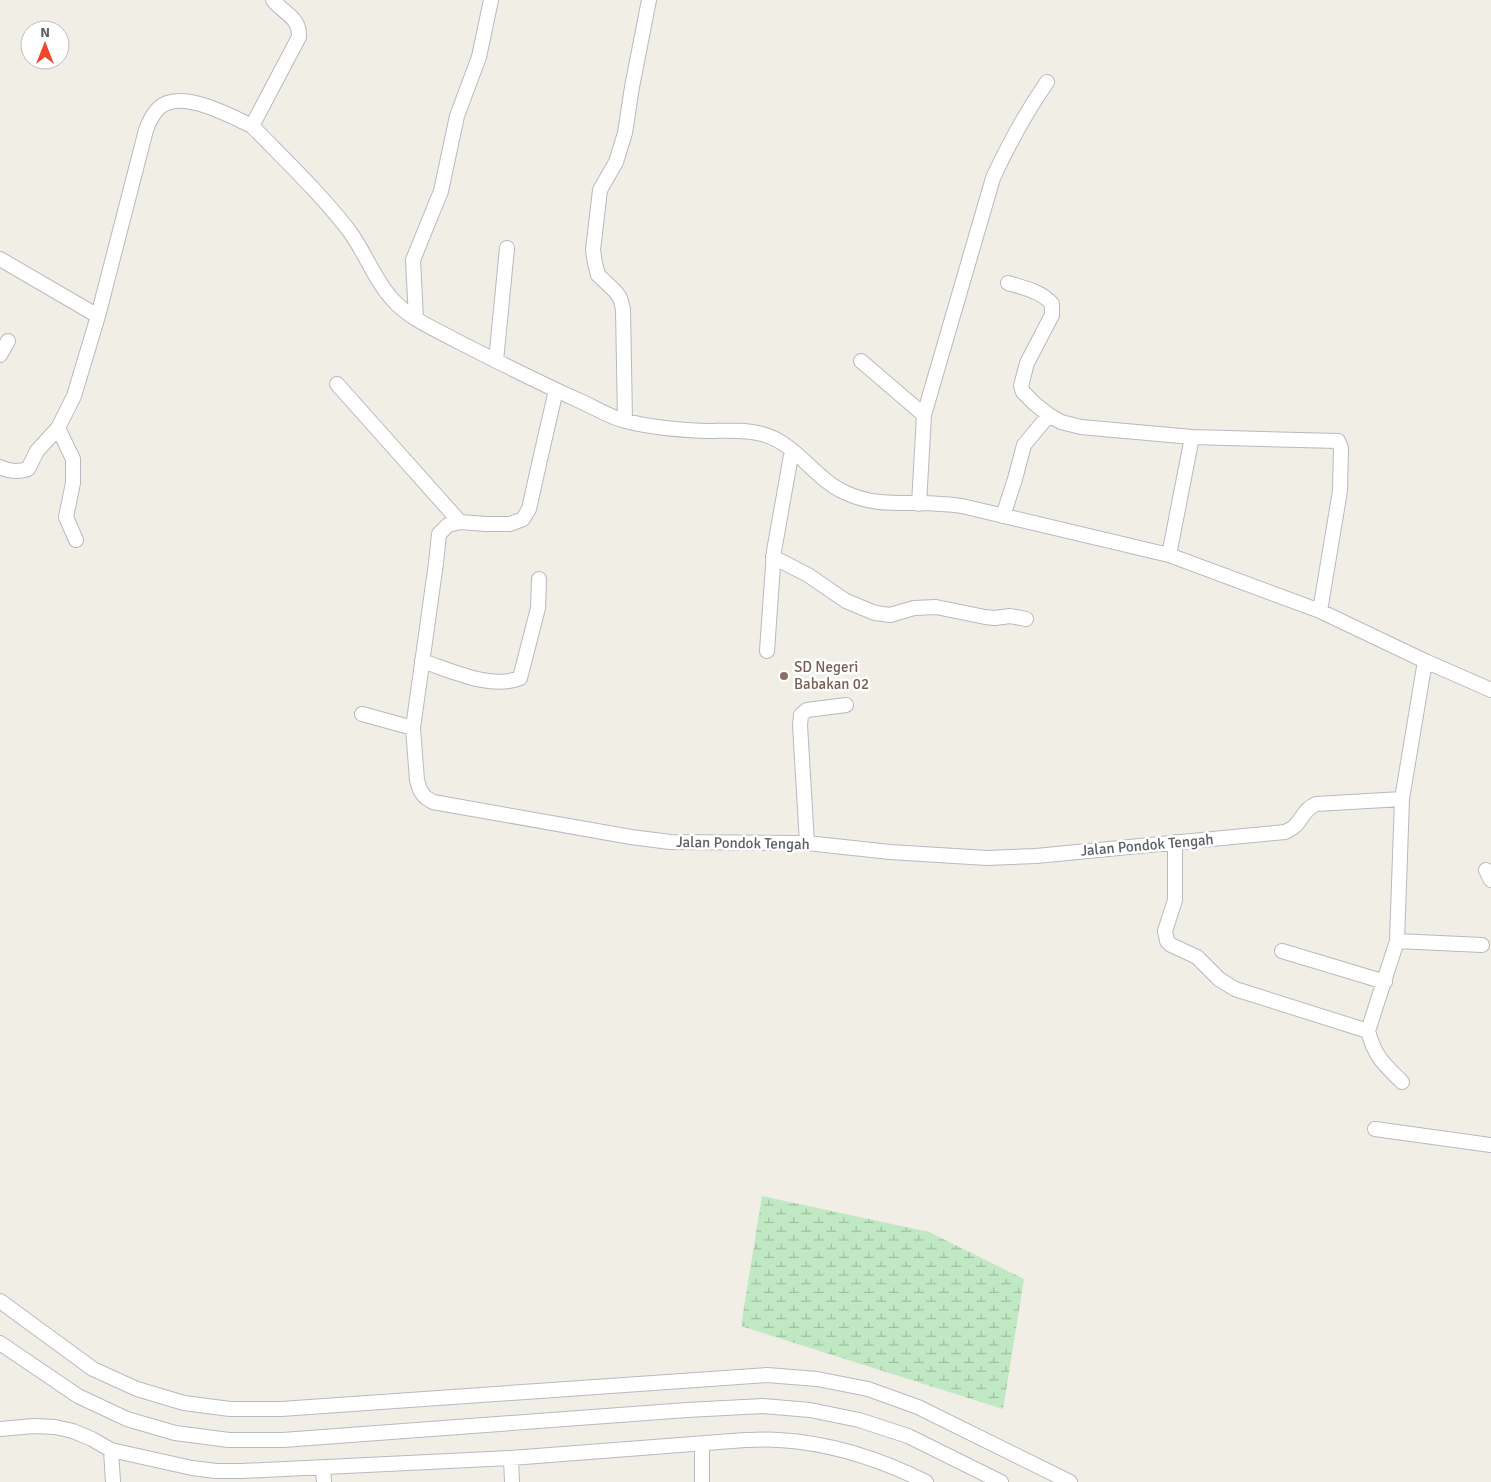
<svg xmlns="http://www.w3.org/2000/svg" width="1491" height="1482" viewBox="0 0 1491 1482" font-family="Signika,sans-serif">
	<defs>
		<pattern id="wetland-marsh" width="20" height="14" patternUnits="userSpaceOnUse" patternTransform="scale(1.25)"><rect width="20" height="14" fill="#c0e8c3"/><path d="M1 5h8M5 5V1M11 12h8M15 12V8" fill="none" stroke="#9fbfa2"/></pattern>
	</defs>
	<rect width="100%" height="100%" fill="#f0eee5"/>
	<!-- wetland -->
	<path fill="url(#wetland-marsh)" d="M762,1196L929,1232L1024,1279L1003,1409L741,1326Z"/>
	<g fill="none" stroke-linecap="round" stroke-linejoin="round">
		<defs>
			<path id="street" d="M273,0C284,14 300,17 299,37L252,126C285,160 321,194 350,232C366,254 375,281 393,300C410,319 435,329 457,341C498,362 538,382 580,401C594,407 611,418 626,421C652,428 681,430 707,431C725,431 744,429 762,434C796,443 814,478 844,492C877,508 906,501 940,504C948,504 955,505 962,506L1169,555L1320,611L1425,661L1491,690
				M0,259L98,316
				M1008,283C1024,288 1041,291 1052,304V315L1027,363L1021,386L1023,392L1035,404L1049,415L1061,422L1081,427L1192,437L1169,555
				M416,319L413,260L441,191L457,116L479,57L491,0
				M0,355L8,341
				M496,361L507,248
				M861,361L924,415
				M337,384L460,522
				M556,390L539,464L529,509L523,519L510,524H486L460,522L448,525L439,534L436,563L413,728L417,780L420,790L425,797L433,802L631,837L670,842L807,843L890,852L987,858L1036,856L1285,832C1303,825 1300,811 1316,804L1402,799L1425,661
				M625,421L623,309L620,298L615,291L598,275L595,263L593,250L600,190L616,162L625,133L632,87L649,0
				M58,428L73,459V483L66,517L76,540
				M1192,437L1338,441L1341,448L1340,491L1320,611
				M0,467C9,472 18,472 28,469L37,451L58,428L74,396L98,316L146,130C150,119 156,107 167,103C190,94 231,116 252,126
				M919,504L924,415L993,178C1009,143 1025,114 1047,82
				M1003,516L1015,479L1024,445L1049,415
				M773,557L808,575L846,601L875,613L890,615L914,608L936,607L985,617L995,618L1010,616L1026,619
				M767,651L774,551L792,450
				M422,661C450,670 491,690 520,678L538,608L539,579
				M362,714L413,728
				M1402,799L1397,941L1368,1031C1375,1057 1383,1063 1402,1082
				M1175,842V900L1165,931L1167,941L1171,945L1197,957L1219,979L1235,989L1368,1031
				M807,843L800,725L801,715L807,710L846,705
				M1486,870L1491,880
				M1397,941L1482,945
				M1282,951L1385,982
				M1375,1129L1491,1145
				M0,1301L93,1369L137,1389L184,1403L230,1409H281L767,1375L817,1379L868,1389L918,1407L1070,1482
				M0,1343L78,1396L127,1419L175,1433L229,1440H283L687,1410L763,1406L810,1410L859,1420L908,1436L1001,1482
				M0,1429L34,1426L55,1427L73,1431L92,1439L111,1450L192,1468L216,1471H242L511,1458L745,1440C756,1440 768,1439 779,1440C831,1443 880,1459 926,1482
				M702,1444V1482
				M111,1450L113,1482
				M511,1458L512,1482
				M323,1468L324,1482"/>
		</defs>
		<!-- street casing -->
		<use href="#street" stroke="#b7babf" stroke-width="16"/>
		<!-- street -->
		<use href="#street" stroke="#fff" stroke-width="14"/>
	</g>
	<!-- markers -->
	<circle fill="#8d6e63" stroke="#fff" stroke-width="2" cx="784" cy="676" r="5"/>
	<g text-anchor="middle" stroke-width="5" stroke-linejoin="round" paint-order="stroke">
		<!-- education labels -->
		<g font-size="15" fill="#785e54" stroke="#fff" text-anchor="start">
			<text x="794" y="672">SD Negeri<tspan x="794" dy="17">Babakan 02</tspan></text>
		</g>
		<!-- street labels -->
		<g font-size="15" fill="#5c6066" stroke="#fff">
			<text transform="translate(743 843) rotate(1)" y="5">Jalan Pondok Tengah</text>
			<text transform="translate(1147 845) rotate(-5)" y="5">Jalan Pondok Tengah</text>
		</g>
	</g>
	<!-- north arrow -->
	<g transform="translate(45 45)"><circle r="24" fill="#ffffff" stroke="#bebfc2"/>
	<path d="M0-4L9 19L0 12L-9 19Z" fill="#f0462a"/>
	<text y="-8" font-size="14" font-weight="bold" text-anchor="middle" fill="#5c6066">N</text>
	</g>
</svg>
